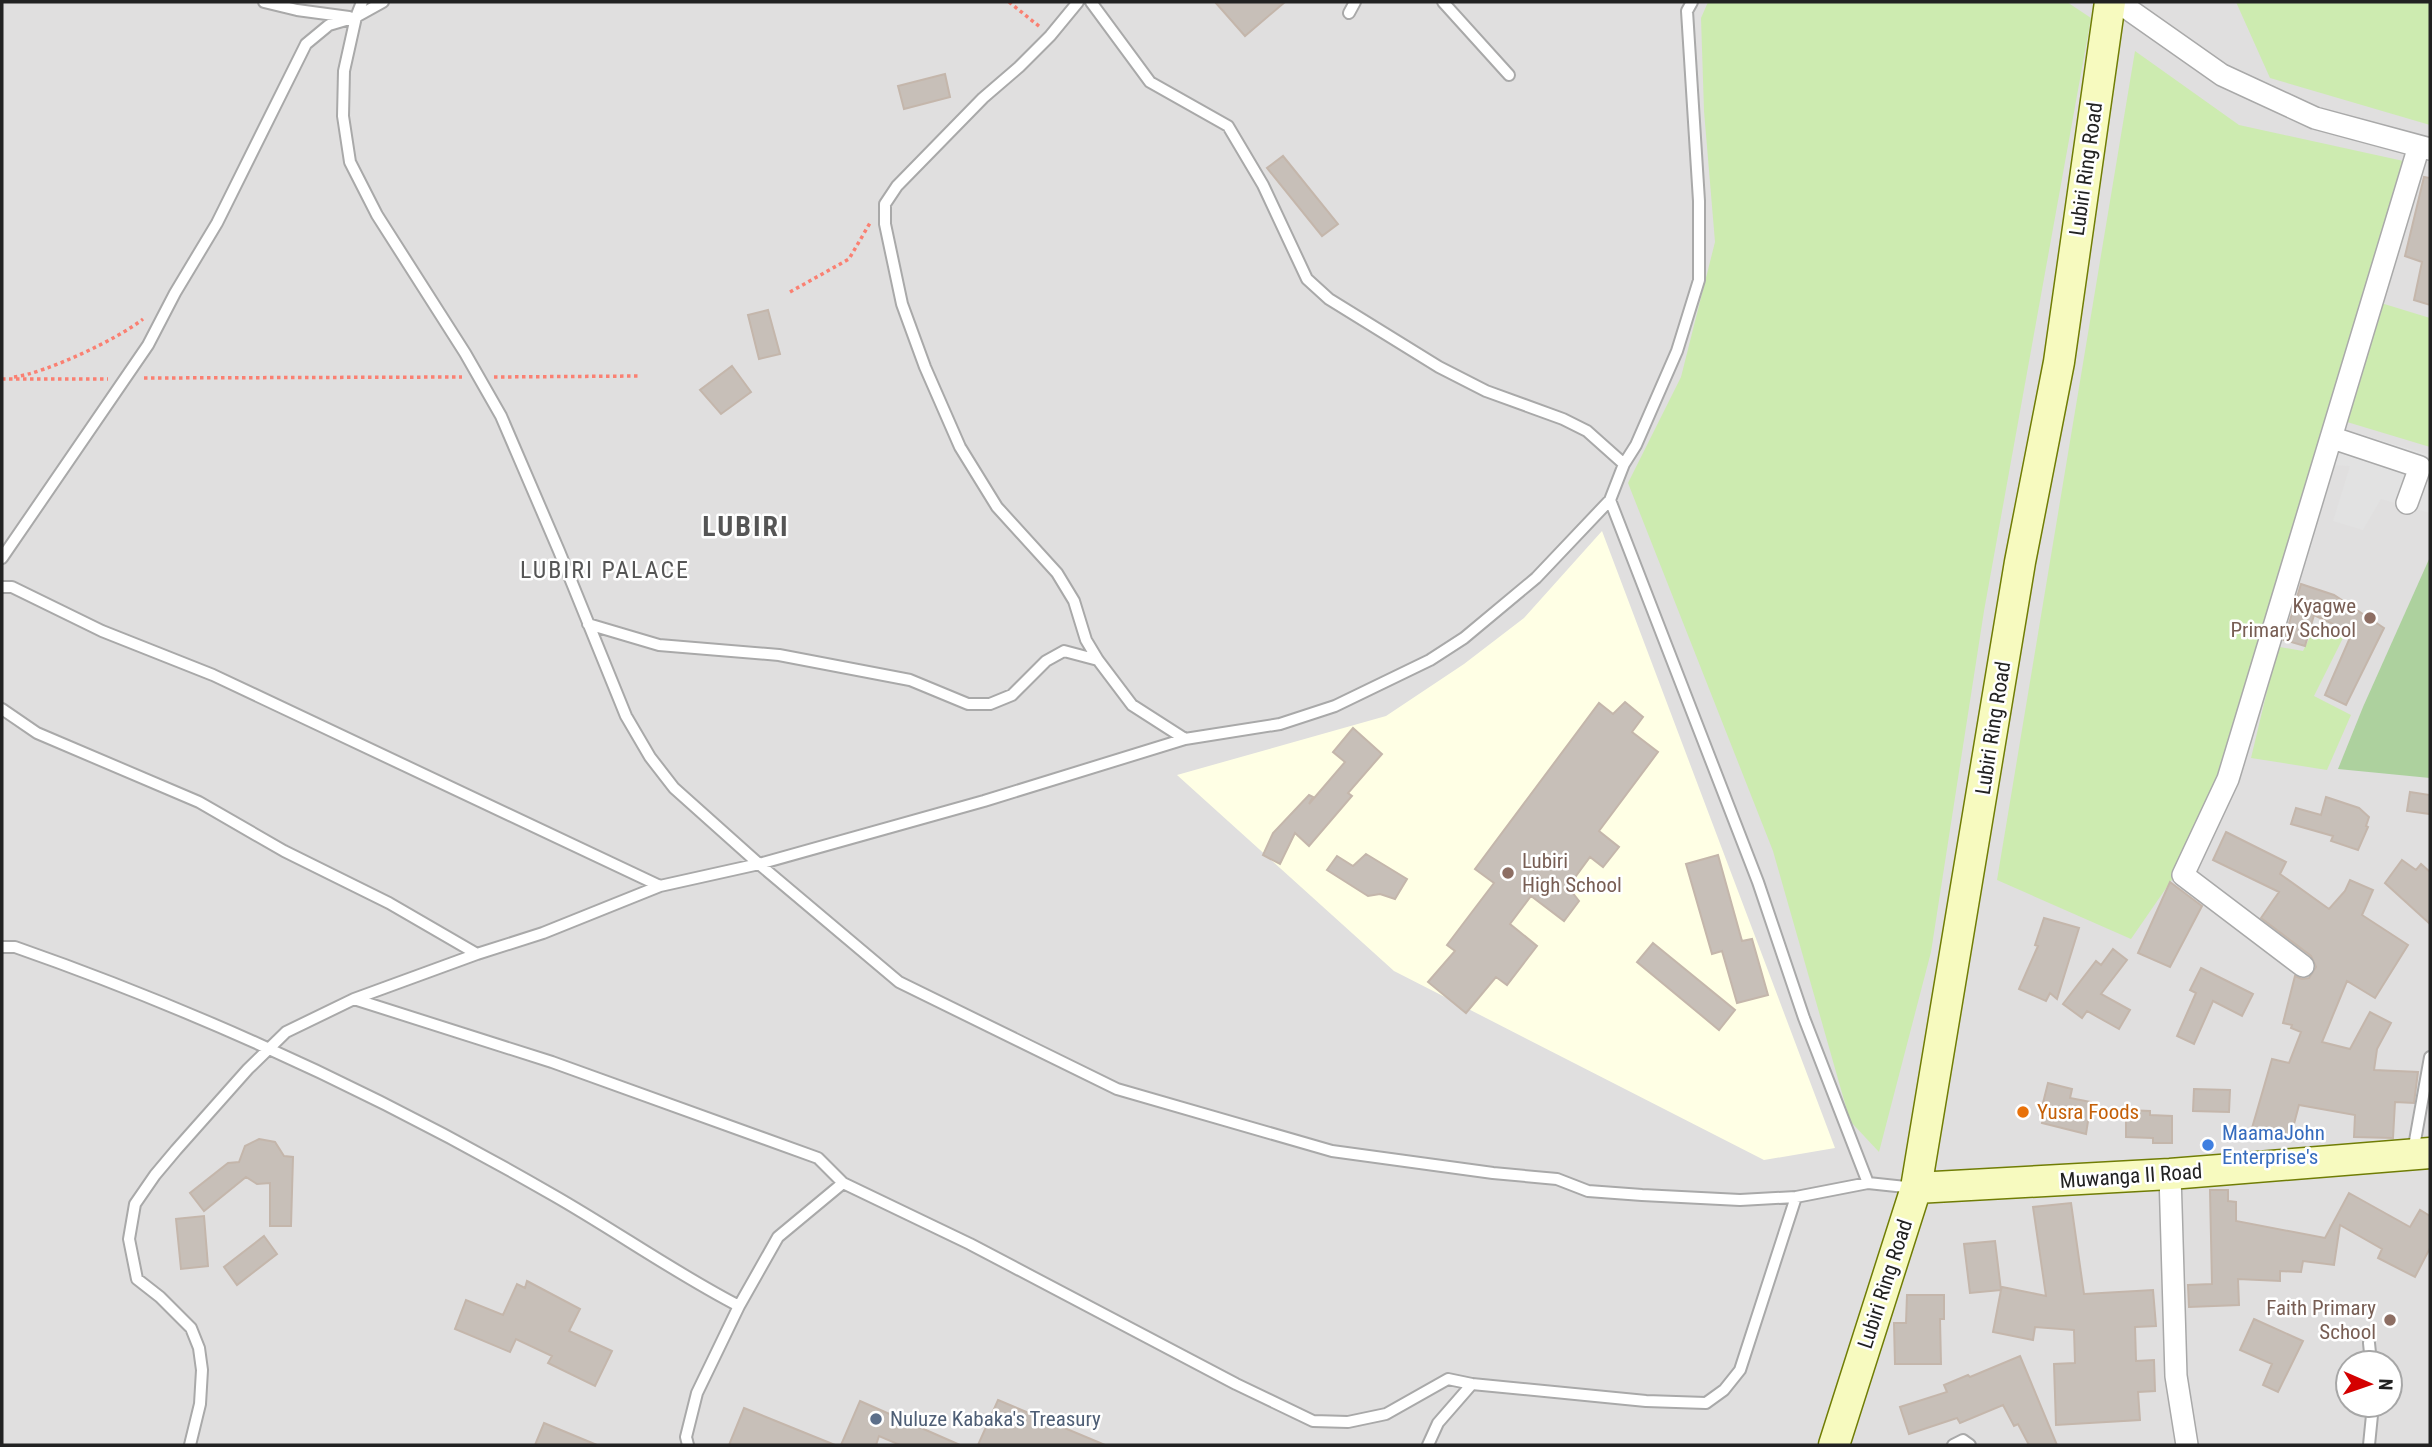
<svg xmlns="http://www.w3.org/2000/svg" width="2432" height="1447" viewBox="0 0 2432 1447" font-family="'Roboto Condensed',sans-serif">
	<rect width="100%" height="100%" fill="#f2efe9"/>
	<!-- residential -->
	<path fill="#e0dfdf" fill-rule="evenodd" d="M2,2H2430V1445H2ZM2348,1363H2390V1405H2348Z"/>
	<!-- education -->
	<path fill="#ffffe5" d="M1602,531L1835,1148L1764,1160L1394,971L1177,775L1386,716L1464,664L1524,618Z"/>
	<!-- grass -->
	<path fill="#cdebb0" d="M1708,2H2067L2091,18L1984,611L1931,952L1879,1152L1850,1121L1773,851L1628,483L1681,377L1715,242L1704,111L1701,18Z
		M2236,2H2430V125L2270,78Z
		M2135,51L2239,125L2408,162L2271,637L2189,855L2131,939L1997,880Z
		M2381,303L2430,318V447L2347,422Z
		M2316,625L2343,638L2314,696L2351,715L2327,770L2251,758L2273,666L2280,647L2303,651Z"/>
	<!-- forest -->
	<path fill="#add19e" d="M2430,557V778L2338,769L2363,707Z"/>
	<!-- parking -->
	<path fill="#e2e2e2" d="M2343,429L2430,455V513L2381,499L2363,530L2333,521L2350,466L2331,465Z"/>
	<!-- building -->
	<path fill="#c7bfb8" stroke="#c4b6ab" stroke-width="2" d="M1215,2H1285L1245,36Z
		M945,74L950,97L904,109L898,86Z
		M1283,156L1338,224L1322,236L1267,168Z
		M2424,177L2430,178V305L2414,300L2422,262L2405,256Z
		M768,310L780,354L759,359L748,315Z
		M732,366L751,392L721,414L700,390Z
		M2301,584L2334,595L2384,628L2346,705L2325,695L2352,633L2314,615L2305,646L2284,640Z
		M1625,702L1643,717L1632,732L1658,752L1599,831L1619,847L1603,867L1590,857L1568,887L1579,901L1564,921L1531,896L1510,924L1537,946L1507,985L1496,977L1466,1013L1428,982L1455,951L1447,945L1494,883L1475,869L1599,703L1613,714Z
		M1353,728L1382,754L1348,793L1352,796L1309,846L1295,833L1280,864L1263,855L1273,833L1309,795L1313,797L1309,804L1345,762L1333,752Z
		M2410,792L2430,795V814L2407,811Z
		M2326,797L2359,808L2369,817L2366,826L2368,827L2358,850L2331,841L2333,836L2291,824L2296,808L2321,815Z
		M2226,832L2286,862L2280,874L2329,909L2345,891L2350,880L2373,890L2362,915L2408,945L2375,998L2347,981L2322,1042L2350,1049L2370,1012L2391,1023L2377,1049L2374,1070L2418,1072L2414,1103L2395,1102L2393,1138L2354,1137L2355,1115L2299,1105L2290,1139L2252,1128L2272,1059L2289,1063L2301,1032L2291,1028L2292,1025L2283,1023L2295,976L2302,979L2309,978L2316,967L2311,956L2261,918L2279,892L2213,860Z
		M1366,854L1407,879L1395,899L1380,894L1368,896L1327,870L1337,856L1353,866Z
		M1718,855L1742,941L1752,939L1768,995L1737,1003L1722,951L1712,954L1686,864Z
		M2402,860L2416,870L2421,864L2430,872V924L2385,883Z
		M2170,882L2202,906L2170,967L2138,953Z
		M2044,918L2079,928L2057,999L2050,993L2046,1001L2019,989L2038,946L2035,945Z
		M1653,943L1735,1010L1719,1030L1637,962Z
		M2113,949L2127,960L2101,994L2130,1010L2119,1029L2087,1011L2082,1018L2063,1004L2096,961L2101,965Z
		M2201,968L2253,994L2242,1016L2213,1001L2194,1044L2177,1036L2196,993L2190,990Z
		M2048,1083L2072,1089L2070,1098L2091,1102L2086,1134L2042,1123L2044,1115H2040Z
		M2194,1089L2230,1090L2229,1112L2193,1111Z
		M2126,1110L2150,1111V1115L2172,1116V1143H2153V1138L2126,1137Z
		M259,1139L275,1142L284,1156L293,1157L291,1226H270V1183L257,1184L246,1177L204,1211L190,1193L228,1163L239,1162L245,1146Z
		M2210,1190H2228V1201L2236,1202V1221L2325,1238L2349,1193L2410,1227L2420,1210L2430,1216V1248L2415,1277L2378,1258L2382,1249L2340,1225L2334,1265L2303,1261L2301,1272L2280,1271V1281L2238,1279L2239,1305L2189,1307L2188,1285L2212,1284Z
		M2071,1203L2084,1294L2153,1290L2156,1326L2135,1327L2136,1361L2154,1360L2155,1391L2138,1392L2140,1420L2056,1425L2054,1364L2075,1363L2074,1330L2035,1327L2033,1340L1993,1332L2001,1290L1970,1293L1964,1244L1995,1241L2001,1290L2002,1287L2046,1296L2033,1207Z
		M204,1216L208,1266L181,1269L176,1219Z
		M264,1236L277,1254L237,1285L224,1267Z
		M527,1281L580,1309L569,1331L612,1351L595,1386L548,1363L552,1356L516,1339L510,1352L455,1329L466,1300L503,1315L517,1284L525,1288Z
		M1907,1295H1944V1319H1940L1941,1364H1895L1894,1323H1906Z
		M2254,1319L2303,1341L2278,1392L2263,1385L2272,1364L2240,1350Z
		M2020,1356L2057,1445H2029L2018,1424L2014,1426L2003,1405L1960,1423L1957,1418L1909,1434L1900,1407L1947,1392L1944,1385L1968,1375L1970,1377Z
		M998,1400L1105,1445H978Z
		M860,1401L960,1445H900L879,1436L876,1445H841Z
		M744,1408L835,1445H729Z
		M544,1423L597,1445H535Z"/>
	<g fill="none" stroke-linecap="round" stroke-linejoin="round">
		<defs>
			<path id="lane" d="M264,2L297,10L349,17
				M362,2L356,17L344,71L343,116L350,162L377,215L465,353L501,416L559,551L626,716L650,757L674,788L759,864L899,982L1117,1089L1332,1151L1493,1173L1557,1179L1588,1191L1642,1195L1740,1200L1796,1197L1868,1183L1915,1188
				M1078,2L1050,36L1019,67L983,98L897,186L885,204V224L902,304L925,367L960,447L997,507L1057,573L1074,601L1086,640L1098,660L1132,705L1185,739
				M1091,2L1150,82L1228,126L1263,185L1307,279L1329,299L1439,367L1486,391L1563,419L1587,431L1624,464
				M1443,2L1509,75
				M1349,13L1355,2
				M1610,500L1758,882L1804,1018L1868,1183
				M2,558L148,345L175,293L217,223L306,44L329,25L356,17L383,2
				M2,587H12L102,631L213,675L660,886
				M588,624L659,645L779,655L910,680L968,704H990L1012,695L1046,661L1064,651L1098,660
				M2,709L37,733L199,802L284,851L389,903L477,954
				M2,947H15C201,1012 382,1096 553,1195C616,1231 675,1273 739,1306
				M354,999L552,1062L818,1158L843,1183L970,1244L1236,1384L1313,1421L1348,1422L1386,1414L1448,1379L1472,1384L1646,1401L1706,1403L1724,1390L1740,1370L1796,1197
				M2413,1152L2430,1057
				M2369,1343L2371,1363
				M190,1445L200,1404L202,1370L199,1348L191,1328L160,1297L137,1279L129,1239L135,1204L155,1175L176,1150L248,1069L286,1032L354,999L477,954L543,933L660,886L759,864L984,801L1185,739L1280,724L1335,706L1430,660L1464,638L1536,578L1610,500L1624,464L1636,445L1677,351L1699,280V201L1687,11L1692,2
				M688,1445L686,1437L697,1393L739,1306L778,1237L843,1183
				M1428,1445L1438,1423L1472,1384
				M1953,1445L1963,1440L1970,1445
				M2369,1445L2373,1405"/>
			<path id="street" d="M2118,2L2222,75L2315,118L2430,149
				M2333,438L2420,467L2407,503
				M2303,966L2183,875L2228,779L2419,146
				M2170,1174L2176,1376L2187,1445"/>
			<path id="secondary" d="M1916,1188L2170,1174L2430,1153
				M1834,1445L1916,1188L2020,562L2059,362L2110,2"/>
		</defs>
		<!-- lane casing -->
		<use href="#lane" stroke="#a9a9a9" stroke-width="14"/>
		<!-- street casing -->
		<use href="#street" stroke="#a9a9a9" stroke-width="24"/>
		<!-- secondary casing -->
		<use href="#secondary" stroke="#707d05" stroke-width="33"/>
		<!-- path -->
		<path stroke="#fa8072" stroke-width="3.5" stroke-dasharray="3.5 3.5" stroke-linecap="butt" d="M1009,2L1040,27
			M790,292L849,259L870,223
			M14,377C46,373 118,339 143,319
			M494,377L640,376
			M144,378L462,377
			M2,379H108"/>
		<!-- lane -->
		<use href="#lane" stroke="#fff" stroke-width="10"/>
		<!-- street -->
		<use href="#street" stroke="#fff" stroke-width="21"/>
		<!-- secondary -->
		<use href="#secondary" stroke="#f7fabf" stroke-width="30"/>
	</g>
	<!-- markers -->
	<g fill="#8d6e63" stroke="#fff" stroke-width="2.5">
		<circle cx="2370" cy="618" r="7"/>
		<circle cx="1508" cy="873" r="7"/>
		<circle cx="2390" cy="1320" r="7"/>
	</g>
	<circle fill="#e8710a" stroke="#fff" stroke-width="2.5" cx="2023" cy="1112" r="7"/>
	<circle fill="#3f7fe0" stroke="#fff" stroke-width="2.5" cx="2208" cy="1145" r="7"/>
	<circle fill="#5c6f8a" stroke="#fff" stroke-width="2.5" cx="876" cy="1419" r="7"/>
	<g text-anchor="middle" stroke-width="5" stroke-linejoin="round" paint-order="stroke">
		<!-- street labels -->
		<g font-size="21" fill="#222" stroke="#fff">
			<text transform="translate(2086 169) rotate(-82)" y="7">Lubiri Ring Road</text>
			<text transform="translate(1993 728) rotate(-81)" y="7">Lubiri Ring Road</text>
			<text transform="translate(2131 1176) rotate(-4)" y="7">Muwanga II Road</text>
			<text transform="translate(1885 1284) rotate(-72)" y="7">Lubiri Ring Road</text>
		</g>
		<!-- education labels -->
		<g font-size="21" fill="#785e54" stroke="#fff" text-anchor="end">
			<text x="2356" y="613">Kyagwe<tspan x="2356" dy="24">Primary School</tspan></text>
			<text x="1522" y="868" text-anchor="start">Lubiri<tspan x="1522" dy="24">High School</tspan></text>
			<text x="2376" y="1315">Faith Primary<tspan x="2376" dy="24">School</tspan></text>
		</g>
		<!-- food labels -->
		<g font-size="21" fill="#c56008" stroke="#fff" text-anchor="start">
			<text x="2037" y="1119">Yusra Foods</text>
		</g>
		<!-- shop labels -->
		<g font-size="21" fill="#366cbe" stroke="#fff" text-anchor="start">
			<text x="2222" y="1140">MaamaJohn<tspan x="2222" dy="24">Enterprise's</tspan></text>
		</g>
		<!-- service labels -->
		<g font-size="21" fill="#4e5e75" stroke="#fff" text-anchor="start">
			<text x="890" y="1426">Nuluze Kabaka's Treasury</text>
		</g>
		<!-- quarter labels -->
		<g font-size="24" letter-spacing="2" fill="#555" stroke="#fff">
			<text x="605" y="578">LUBIRI PALACE</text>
		</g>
		<!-- district labels -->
		<g font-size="28" font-weight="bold" letter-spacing="2" fill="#555" stroke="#fff">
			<text x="746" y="536">LUBIRI</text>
		</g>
	</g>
	<!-- border -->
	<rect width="2432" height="1447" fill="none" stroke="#222222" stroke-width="7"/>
	<!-- north arrow -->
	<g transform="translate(2369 1384) rotate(92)"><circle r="33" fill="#ffffff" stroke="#a7a7a7" stroke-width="2"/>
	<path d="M0-5L12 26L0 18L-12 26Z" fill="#d40000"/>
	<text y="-10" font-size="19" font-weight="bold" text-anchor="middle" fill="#222222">N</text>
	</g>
</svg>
